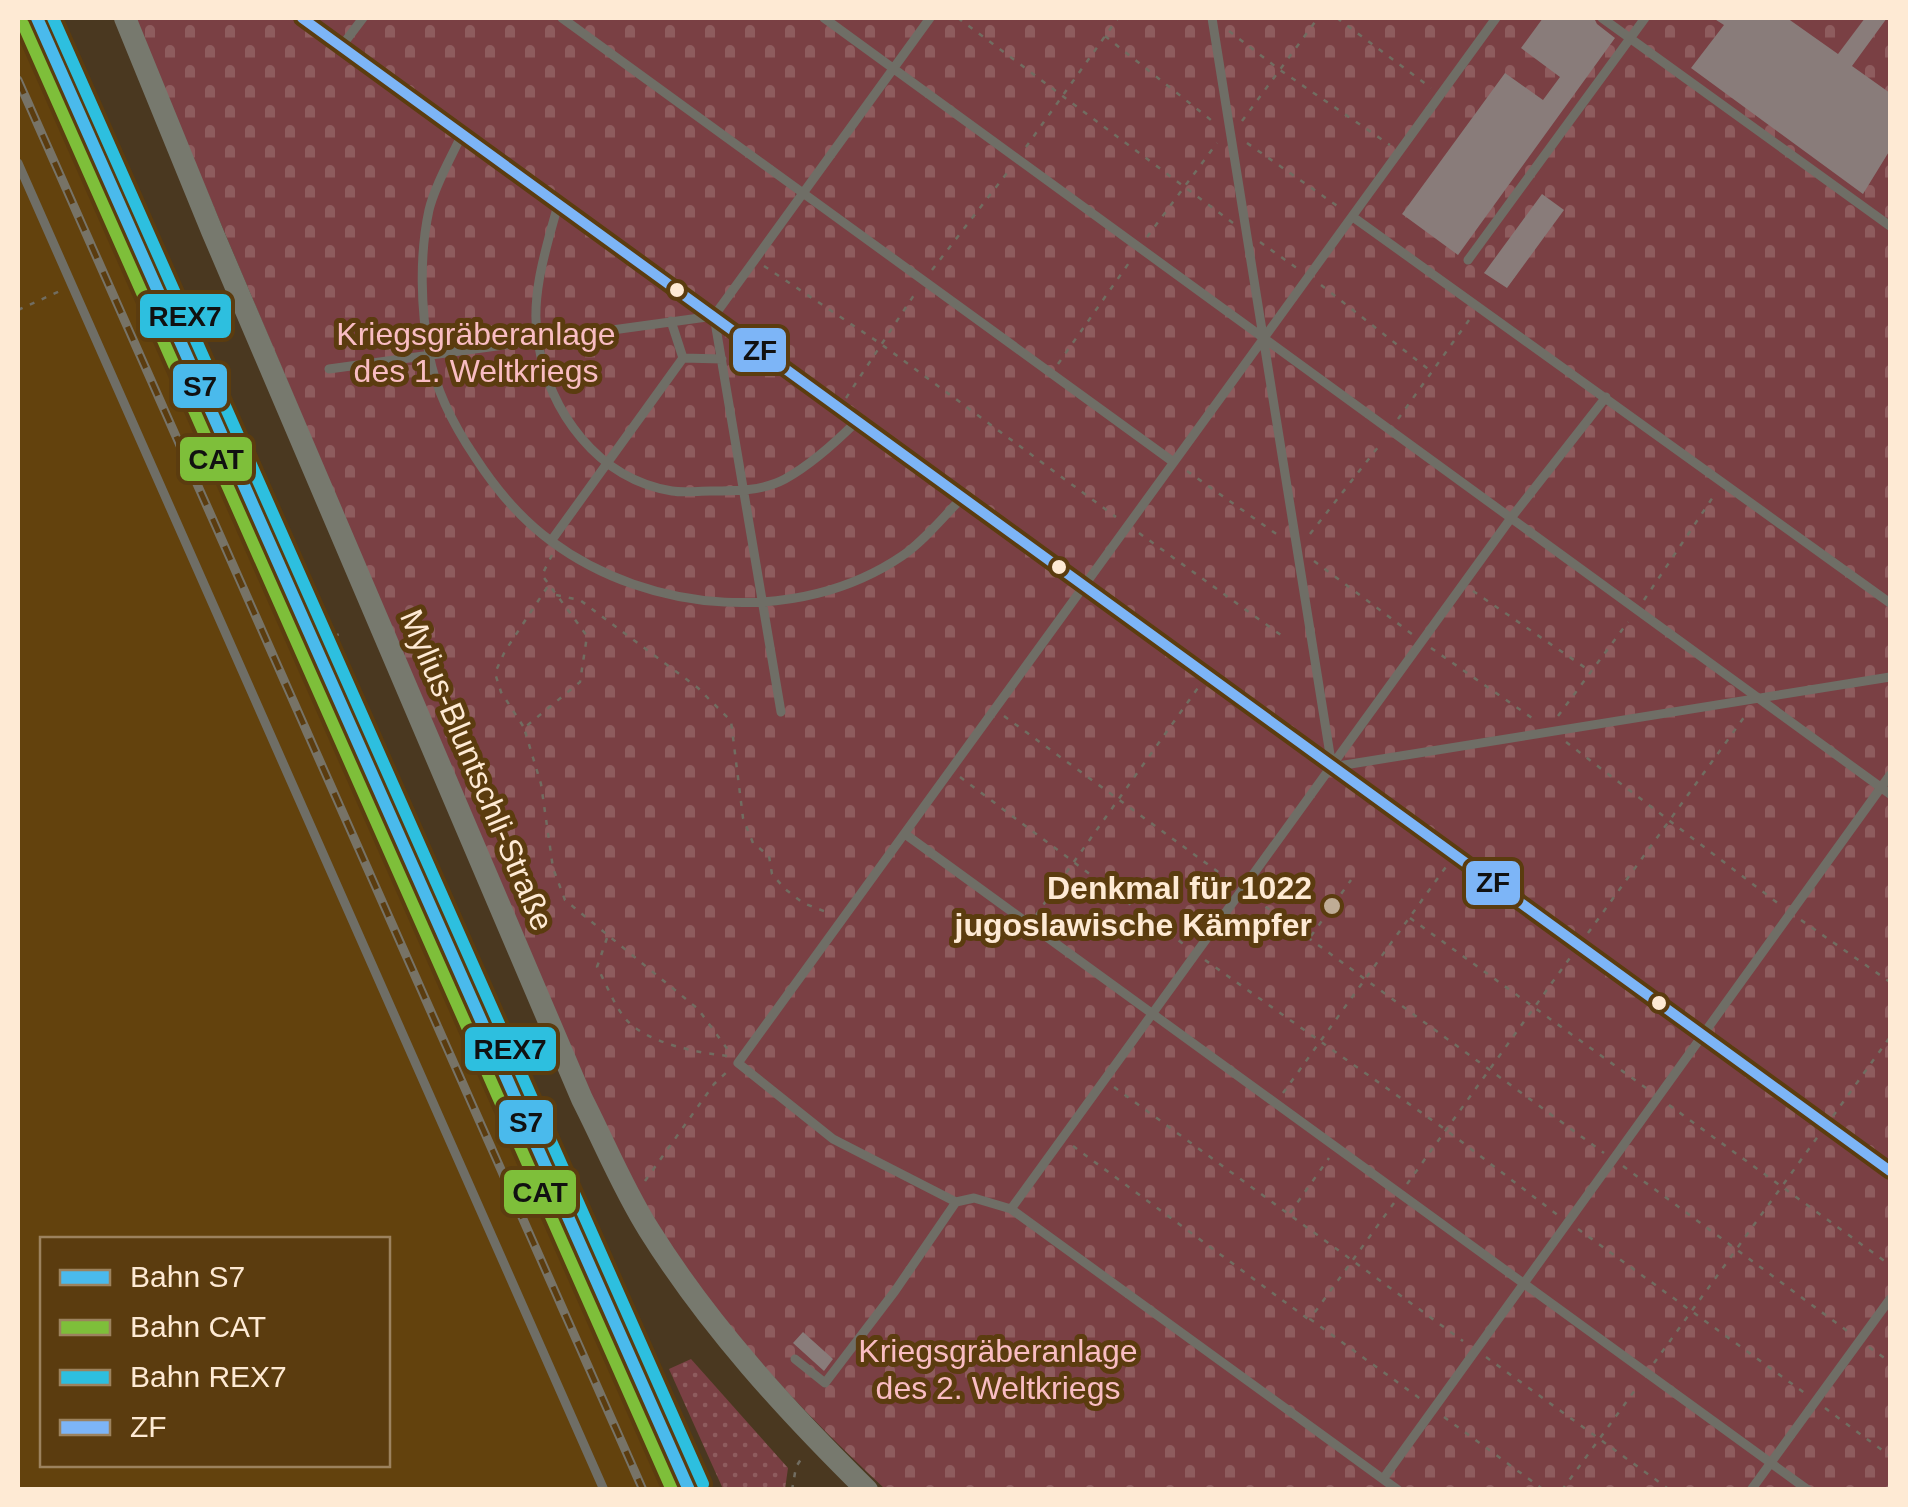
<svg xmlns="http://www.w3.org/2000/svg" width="1908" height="1507" viewBox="0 0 1908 1507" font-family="Arial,sans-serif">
	<defs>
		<pattern id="cemetery-stones" width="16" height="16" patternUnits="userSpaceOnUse" patternTransform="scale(2.5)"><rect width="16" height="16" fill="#7a4044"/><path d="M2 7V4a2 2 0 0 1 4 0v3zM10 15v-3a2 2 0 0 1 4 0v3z" fill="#8e5c5e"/></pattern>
		<pattern id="park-dots" width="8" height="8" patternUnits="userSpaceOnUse" patternTransform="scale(2.5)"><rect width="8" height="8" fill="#7a4044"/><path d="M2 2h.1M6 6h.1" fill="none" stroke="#8e5c5e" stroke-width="1.8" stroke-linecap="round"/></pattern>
	</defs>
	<rect width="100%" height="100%" fill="#4a3820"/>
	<!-- built -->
	<path fill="#63420d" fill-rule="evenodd" d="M18,18H62L711,1489H18ZM42,1240H388V1464H42Z"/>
	<!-- cemetery -->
	<path fill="url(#cemetery-stones)" d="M134,18H1890V1489H885C800,1409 718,1324 657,1223C632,1182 611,1137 589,1095Z"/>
	<!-- park -->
	<path fill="url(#park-dots)" d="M691,1359L788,1468L785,1489H723L669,1369Z"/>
	<!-- building -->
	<path fill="#897c7a" d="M1543,18H1594L1597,24L1615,38L1458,255L1402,214L1505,73L1543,100L1560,77L1521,48Z
		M1713,18H1787L1838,54L1865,18H1887L1852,66L1890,93V150L1863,194L1691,68L1724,25Z
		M1542,194L1564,210L1507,288L1484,273Z
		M803,1332L833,1359L824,1371L793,1343Z"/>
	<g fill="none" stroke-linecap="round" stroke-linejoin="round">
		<!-- path -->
		<path stroke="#716d61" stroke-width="2.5" stroke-dasharray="5 8" stroke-linecap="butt" d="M958,18L1233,223
			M1337,18L1431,88
			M1229,31L1280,70L1390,145
			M1105,36L1216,124
			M1242,121L1318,18
			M1247,143L1343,210
			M1026,147L1118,18
			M1147,237L1217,143
			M1260,242L1298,269
			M764,266L881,344L1116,517
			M932,270L1010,169
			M1321,285L1432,372
			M18,310L60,291
			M1058,364L1131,260
			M846,398L916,292
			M1398,419L1469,320
			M1187,471L1282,538
			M1139,533L1285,638
			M1310,534L1382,442
			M552,555L542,575L587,636L580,682L524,728L541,784L553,868L565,900L698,1009L731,1054
			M1314,561L1412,634
			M1473,591L1590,671
			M556,595L580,600L698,688L731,721L743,818L753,843L769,856L772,874L785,889L803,903L829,913
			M1644,600L1715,494
			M334,636L346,632
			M1431,648L1535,720
			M1004,716L1232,882
			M1558,716L1628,622
			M523,726L501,692L495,673L505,651L548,586
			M1566,742L1779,904
			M960,777L1186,946
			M1255,899L1604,1153
			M1036,915L1200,685
			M1410,918L1646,1088
			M1801,920L1890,982
			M1588,933L1745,716V712
			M1311,936L1351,880
			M607,938L597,967C606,983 613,1003 624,1017C644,1043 698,1053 728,1056
			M1205,960L1446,1130L1559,1216
			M1114,1087L1463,1341
			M1283,1093L1448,864
			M1669,1105L1890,1265
			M1833,1116L1890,1037
			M1073,1146L1308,1319
			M1623,1166L1850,1333
			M645,1181L714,1084L729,1070
			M1407,1184L1572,955
			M1394,1203L1310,1319L1422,1400
			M1290,1213L1329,1158
			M1578,1229L1806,1394
			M1869,1347L1890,1362
			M1486,1357L1670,1490
			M1654,1363L1819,1135
			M1825,1408L1890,1456
			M1444,1417L1544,1490
			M792,1490L796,1467L803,1456
			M1562,1490L1638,1386"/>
		<!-- lane -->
		<path stroke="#6f6e66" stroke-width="9" d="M302,18L1890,1171
			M562,18L1172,461
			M824,18L1890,794
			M1212,18L1332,767L1890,677
			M1602,18L1890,226
			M341,47L363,18
			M462,134C451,158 435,185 429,210C419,256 421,309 429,354C436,392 454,426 475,457C495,488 521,519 551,541C649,614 799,626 902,556C924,541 943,517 962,498
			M18,163L604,1490
			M558,205C546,248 530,297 538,341C549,412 598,479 672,491C684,493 698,491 710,491C735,491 763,491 785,479C812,464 835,443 857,421
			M1353,217L1890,603
			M1468,260L1645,18
			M683,358L722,359
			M329,369L714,316
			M551,541L683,358L671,321
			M781,712L714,316L930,18
			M905,834L1808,1490
			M1011,1209L1511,518L1606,397
			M795,1359L825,1383L895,1291L956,1202
			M1383,1479L1890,775
			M1398,1490L1011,1209L974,1198L956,1202L833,1139L738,1063L1496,18
			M1751,1490L1890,1299"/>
		<!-- secondary -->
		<path stroke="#77796e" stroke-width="22" d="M125,18L212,231L582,1099C604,1142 623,1189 649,1230C709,1326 786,1410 867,1490"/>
		<defs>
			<path id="rail" d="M18,80L643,1490"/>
		</defs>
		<!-- rail casing -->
		<use href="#rail" stroke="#777367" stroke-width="9"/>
		<!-- rail -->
		<use href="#rail" stroke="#5b3c0f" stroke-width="5" stroke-dasharray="15" stroke-linecap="butt"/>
		<defs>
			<path id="bus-1" d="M302,18L1890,1171"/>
		</defs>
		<!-- bus-1 casing -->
		<use href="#bus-1" stroke="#5b3c0f" stroke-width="18"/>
		<!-- bus-1 -->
		<use href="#bus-1" stroke="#7db5f7" stroke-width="10"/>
		<defs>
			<path id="rail-1" d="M37,18L689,1490"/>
			<path id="rail-2" d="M23,24L672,1490"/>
			<path id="rail-3" d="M53,18L703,1484"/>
		</defs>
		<!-- rail-1 casing -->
		<use href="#rail-1" stroke="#5b3c0f" stroke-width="20"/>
		<!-- rail-2 casing -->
		<use href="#rail-2" stroke="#5b3c0f" stroke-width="20"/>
		<!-- rail-3 casing -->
		<use href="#rail-3" stroke="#5b3c0f" stroke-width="20"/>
		<!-- rail-1 -->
		<use href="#rail-1" stroke="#4abaec" stroke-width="12"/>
		<!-- rail-2 -->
		<use href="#rail-2" stroke="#7ebf3a" stroke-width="12"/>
		<!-- rail-3 -->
		<use href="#rail-3" stroke="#2dbfdf" stroke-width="12"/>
	</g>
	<!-- markers -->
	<g fill="#feead4" stroke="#5b3c0f" stroke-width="4">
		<circle cx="677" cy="290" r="9"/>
		<circle cx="1059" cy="567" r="9"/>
		<circle cx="1659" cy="1003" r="9"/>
	</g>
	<circle fill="#bfac95" stroke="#5b3c0f" stroke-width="4" cx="1332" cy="906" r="10"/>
	<g text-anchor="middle" stroke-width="10" stroke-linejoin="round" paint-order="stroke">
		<!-- park labels -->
		<g font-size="32" fill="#f9bdc3" stroke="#5b3c0f">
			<text x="476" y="345">Kriegsgräberanlage<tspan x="476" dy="37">des 1. Weltkriegs</tspan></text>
			<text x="998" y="1362">Kriegsgräberanlage<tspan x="998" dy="37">des 2. Weltkriegs</tspan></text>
		</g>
		<!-- street labels -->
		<g font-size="32" fill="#feead4" stroke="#5b3c0f">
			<text transform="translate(477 770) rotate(67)" y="11">Mylius-Bluntschli-Straße</text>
		</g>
		<!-- poi labels -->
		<g font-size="32" font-weight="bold" fill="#feead4" stroke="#5b3c0f" text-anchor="end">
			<text x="1312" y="899">Denkmal für 1022<tspan x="1312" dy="37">jugoslawische Kämpfer</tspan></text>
		</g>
	</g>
	<g stroke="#5b3c0f" stroke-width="4">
		<rect x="138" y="292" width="95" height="48" rx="10" fill="#2dbfdf"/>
		<rect x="731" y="326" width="57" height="48" rx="10" fill="#7db5f7"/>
		<rect x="171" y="362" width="58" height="48" rx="10" fill="#4abaec"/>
		<rect x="178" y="435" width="76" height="48" rx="10" fill="#7ebf3a"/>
		<rect x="1464" y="859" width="58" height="48" rx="10" fill="#7db5f7"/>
		<rect x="463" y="1025" width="95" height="48" rx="10" fill="#2dbfdf"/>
		<rect x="497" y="1098" width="58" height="48" rx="10" fill="#4abaec"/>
		<rect x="502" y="1168" width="76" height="48" rx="10" fill="#7ebf3a"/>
	</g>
	<g font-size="28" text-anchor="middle" font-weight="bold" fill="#111">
		<text x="185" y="326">REX7</text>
		<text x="760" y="360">ZF</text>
		<text x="200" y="396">S7</text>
		<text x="216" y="469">CAT</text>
		<text x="1493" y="892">ZF</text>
		<text x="510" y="1059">REX7</text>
		<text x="526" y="1132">S7</text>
		<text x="540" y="1202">CAT</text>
	</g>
	<!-- border -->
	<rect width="1908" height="1507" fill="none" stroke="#feead4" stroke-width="40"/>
	<!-- legend -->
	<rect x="40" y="1237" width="350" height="230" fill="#5b3c0f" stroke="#9c825e" stroke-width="2.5"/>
	<rect x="60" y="1270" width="50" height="15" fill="#4abaec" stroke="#9c825e" stroke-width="2.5"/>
	<text x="130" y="1287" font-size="30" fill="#feead4">Bahn S7</text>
	<rect x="60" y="1320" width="50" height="15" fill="#7ebf3a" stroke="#9c825e" stroke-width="2.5"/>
	<text x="130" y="1337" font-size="30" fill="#feead4">Bahn CAT</text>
	<rect x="60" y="1370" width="50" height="15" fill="#2dbfdf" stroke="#9c825e" stroke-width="2.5"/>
	<text x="130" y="1387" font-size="30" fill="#feead4">Bahn REX7</text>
	<rect x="60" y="1420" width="50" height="15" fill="#7db5f7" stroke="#9c825e" stroke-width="2.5"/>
	<text x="130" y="1437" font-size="30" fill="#feead4">ZF</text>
</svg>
